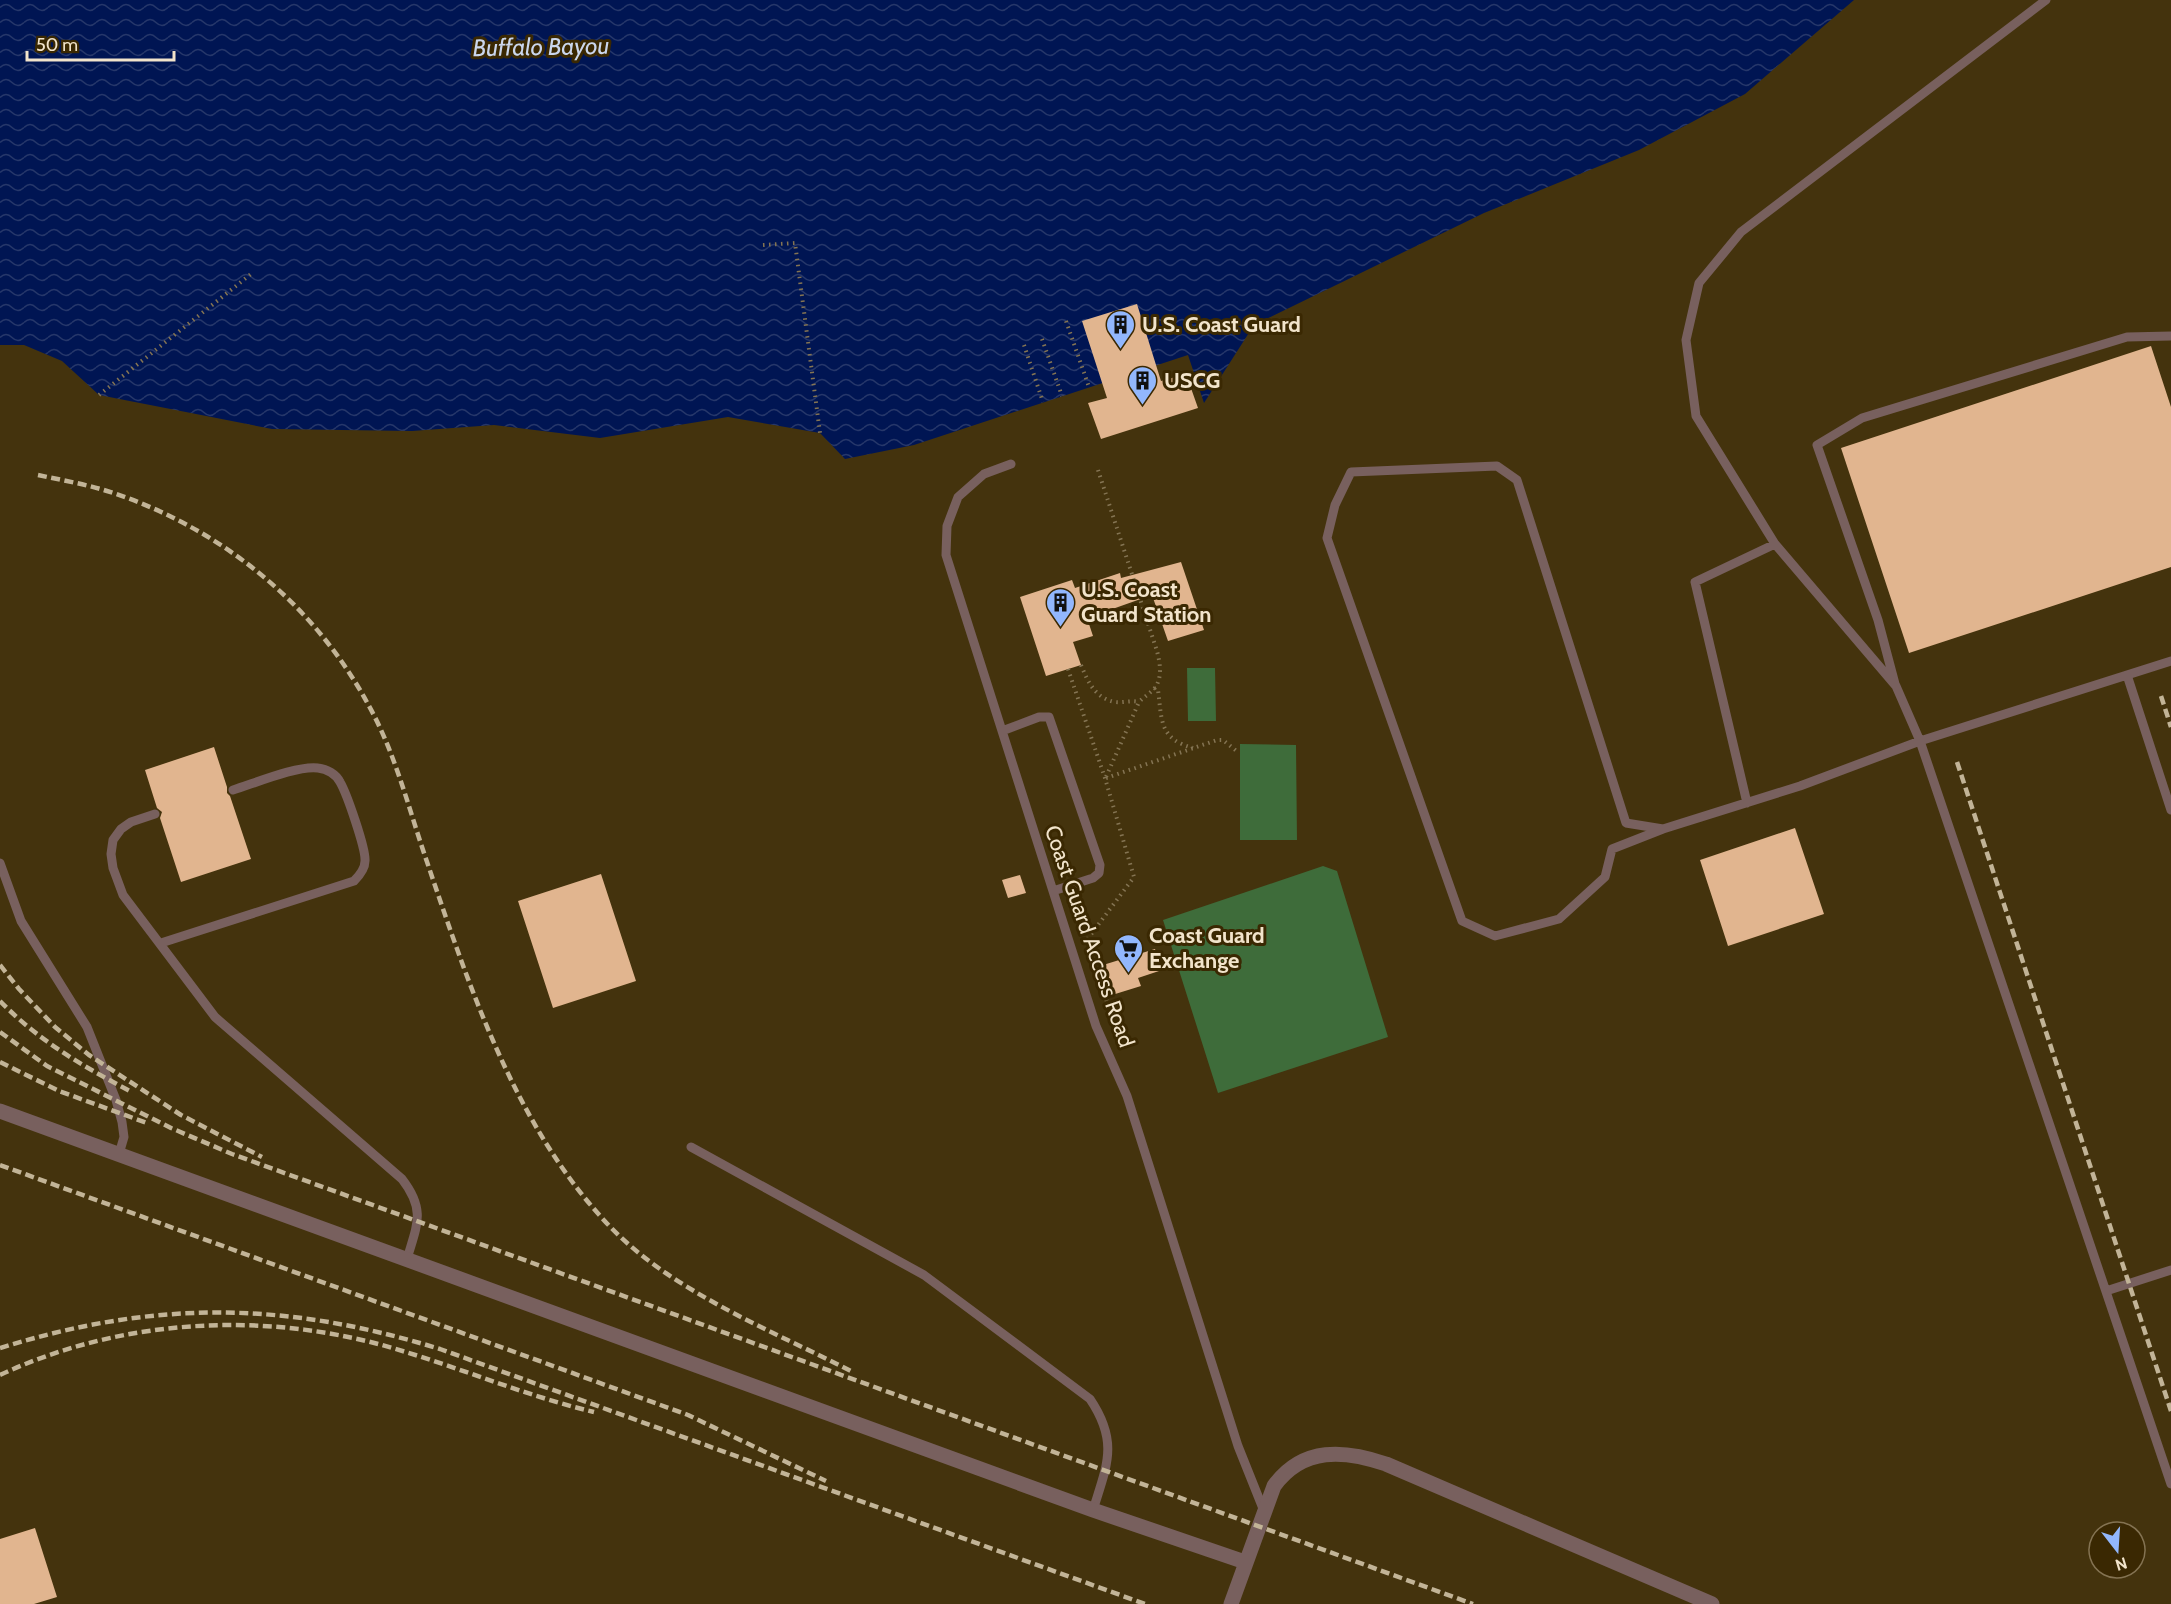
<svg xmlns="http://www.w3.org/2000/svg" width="2171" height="1604" viewBox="0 0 2171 1604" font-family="Cabin,sans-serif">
	<defs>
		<pattern id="water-waves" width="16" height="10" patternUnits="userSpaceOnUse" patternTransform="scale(1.5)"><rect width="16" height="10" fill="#001553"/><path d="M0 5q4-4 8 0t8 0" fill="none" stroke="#26376a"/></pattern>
	</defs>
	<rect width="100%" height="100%" fill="#44330d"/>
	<!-- pitch -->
	<path fill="#3e6c3a" d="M1187,668H1215L1216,721H1188Z
		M1240,744L1296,745L1297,840H1240Z
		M1323,866L1337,871L1388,1037L1218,1093L1163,920Z"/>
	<!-- water -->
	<path fill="url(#water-waves)" d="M0,0H1854L1745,94L1639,150L1484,213L1254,325L1204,403L1188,355L914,445L845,459L820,433L728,417L600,438L494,425L412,431L272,429L99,395L62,361L24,345H0Z"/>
	<!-- building -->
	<path fill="#e1b58f" d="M1137,304L1161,381L1186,374L1198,408L1101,439L1088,403L1107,398L1082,321Z
		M2151,346L2171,407V567L1909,653L1841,448Z
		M1181,562L1204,630L1168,641L1152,595L1087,618L1093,636L1073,642L1081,665L1046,676L1020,597L1072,580L1075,588L1120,573L1121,578Z
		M214,747L227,787V793L230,796L251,859L181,882L160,818L162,812L157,808L145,770Z
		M1795,828L1824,914L1728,946L1700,860Z
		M601,874L636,981L553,1008L518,901Z
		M1020,875L1026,893L1008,898L1002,880Z
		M1155,949L1162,970L1138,978L1141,986L1112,995L1103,965Z
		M35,1528L57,1597L34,1604H0V1539Z"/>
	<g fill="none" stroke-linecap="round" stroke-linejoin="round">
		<!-- path -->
		<path stroke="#847453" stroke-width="4" stroke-dasharray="1.5 4.5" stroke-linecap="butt" d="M763,245L795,243L820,433
			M1066,321L1089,387
			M1042,339L1062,396
			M1024,345L1043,402
			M99,395L251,274
			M1098,470L1157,651C1160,663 1163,678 1154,689C1149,694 1144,697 1139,702L1106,777
			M1081,665C1088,682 1095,698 1115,702C1123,703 1131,700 1139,702
			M1068,669L1105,778L1134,877L1086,941L1122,1045
			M1154,688L1158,690C1162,720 1159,739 1193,748
			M1106,778L1217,740H1223L1239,753"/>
		<!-- service -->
		<path stroke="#78605e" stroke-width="9" d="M2046,0L1741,232L1699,283L1686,340L1696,416L1775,544L1896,686L1920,741L2171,1484
			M1011,464L984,474L958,497L947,526L946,555L1096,1026L1127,1096L1238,1446L1264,1511
			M2127,675L2171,810
			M1895,684L1878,620L1817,445L1862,418L2127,337L2171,336
			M1002,731L1039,717H1049L1100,865L1099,873L1093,878L1053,891
			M1747,803L1695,582L1775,544
			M155,814L131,822L121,829L113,840L111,854L113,868L123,895L215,1017L402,1179C426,1210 417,1225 407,1259
			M1663,829L1612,849L1605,877L1559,919L1495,936L1462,921L1327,538L1335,505L1351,472L1497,466L1517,480L1626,823L1663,829L1800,786L1920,741L2171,661
			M0,863L21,921L87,1027L116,1100L122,1122L124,1137L119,1154
			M161,943L354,881C359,876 365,869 365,861C366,849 347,794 340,782C336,774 327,769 318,768C298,765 253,784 233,790
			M691,1147L924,1275L1090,1399C1119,1442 1107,1465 1093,1510
			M2106,1291L2171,1270"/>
		<!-- minor -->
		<path stroke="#78605e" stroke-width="15" d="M0,1111L1093,1510L1245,1562
			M1231,1604L1274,1486C1303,1446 1345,1450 1386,1464L1712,1604"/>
		<!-- rail -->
		<path stroke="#c2b497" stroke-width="4.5" stroke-dasharray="9 4.5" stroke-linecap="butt" d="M38,475C61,480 85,484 107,491C218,526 314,603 369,706C394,751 407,802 423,850C466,977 511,1118 602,1218C666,1290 769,1329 853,1372
			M2161,696L2171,727
			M1957,762L2171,1411
			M0,965L19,989L55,1027L89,1055L181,1115L262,1157
			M0,1001C38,1040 82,1066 130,1091
			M0,1032L47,1066L171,1128L232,1154L1473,1604
			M0,1062L59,1091L147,1123
			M0,1165L688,1415L826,1481
			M0,1348C155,1300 284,1301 440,1349L1145,1604
			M0,1375C118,1320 256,1311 382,1345C454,1365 522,1395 594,1412"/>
	</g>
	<!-- icons -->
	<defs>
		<symbol id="building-pin" viewBox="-11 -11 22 30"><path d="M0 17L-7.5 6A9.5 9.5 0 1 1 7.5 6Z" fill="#92b7fd" stroke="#3a2802"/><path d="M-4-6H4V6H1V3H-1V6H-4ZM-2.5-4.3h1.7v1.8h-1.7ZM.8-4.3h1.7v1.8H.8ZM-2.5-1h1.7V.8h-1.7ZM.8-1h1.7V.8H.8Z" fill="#111"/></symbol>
		<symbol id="supermarket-pin" viewBox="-11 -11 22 30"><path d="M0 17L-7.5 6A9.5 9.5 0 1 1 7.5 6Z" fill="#92b7fd" stroke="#3a2802"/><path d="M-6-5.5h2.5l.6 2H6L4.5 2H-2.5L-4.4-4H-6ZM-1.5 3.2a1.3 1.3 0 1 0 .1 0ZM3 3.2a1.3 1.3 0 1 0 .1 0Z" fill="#111"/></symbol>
	</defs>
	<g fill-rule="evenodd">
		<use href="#building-pin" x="1104" y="308" width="33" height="45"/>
		<use href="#building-pin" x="1126" y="364" width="33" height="45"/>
		<use href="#building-pin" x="1044" y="586" width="33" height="45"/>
		<use href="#supermarket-pin" x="1112" y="932" width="33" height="45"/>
	</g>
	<g text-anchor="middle" stroke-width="6" stroke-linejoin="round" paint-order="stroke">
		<!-- poi labels -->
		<g font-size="22" font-weight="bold" fill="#f2e4cb" stroke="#3a2802" text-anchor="start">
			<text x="1142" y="332">U.S. Coast Guard</text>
			<text x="1164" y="388">USCG</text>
			<text x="1081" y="597">U.S. Coast<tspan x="1081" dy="25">Guard Station</tspan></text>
			<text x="1149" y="943">Coast Guard<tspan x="1149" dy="25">Exchange</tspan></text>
		</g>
		<!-- street labels -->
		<g font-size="22" fill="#f2e4cb" stroke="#3a2802">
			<text transform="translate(1090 936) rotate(71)" y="8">Coast Guard Access Road</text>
		</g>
		<!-- water labels -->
		<g font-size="24" font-style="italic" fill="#cad6ed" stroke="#3a2802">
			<text transform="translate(541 47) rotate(-1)" y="8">Buffalo Bayou</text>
		</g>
	</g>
	<!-- north arrow -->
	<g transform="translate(2117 1550) rotate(163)"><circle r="28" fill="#3a2802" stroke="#847352" stroke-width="1.5"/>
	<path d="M0-4.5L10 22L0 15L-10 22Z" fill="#92b7fd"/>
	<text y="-9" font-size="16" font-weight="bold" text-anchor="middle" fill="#f2e4cb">N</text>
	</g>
	<!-- scale -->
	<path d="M27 51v9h147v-9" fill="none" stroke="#f2e4cb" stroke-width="3"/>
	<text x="36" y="51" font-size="18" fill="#f2e4cb" stroke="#3a2802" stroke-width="4.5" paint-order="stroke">50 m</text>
</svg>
